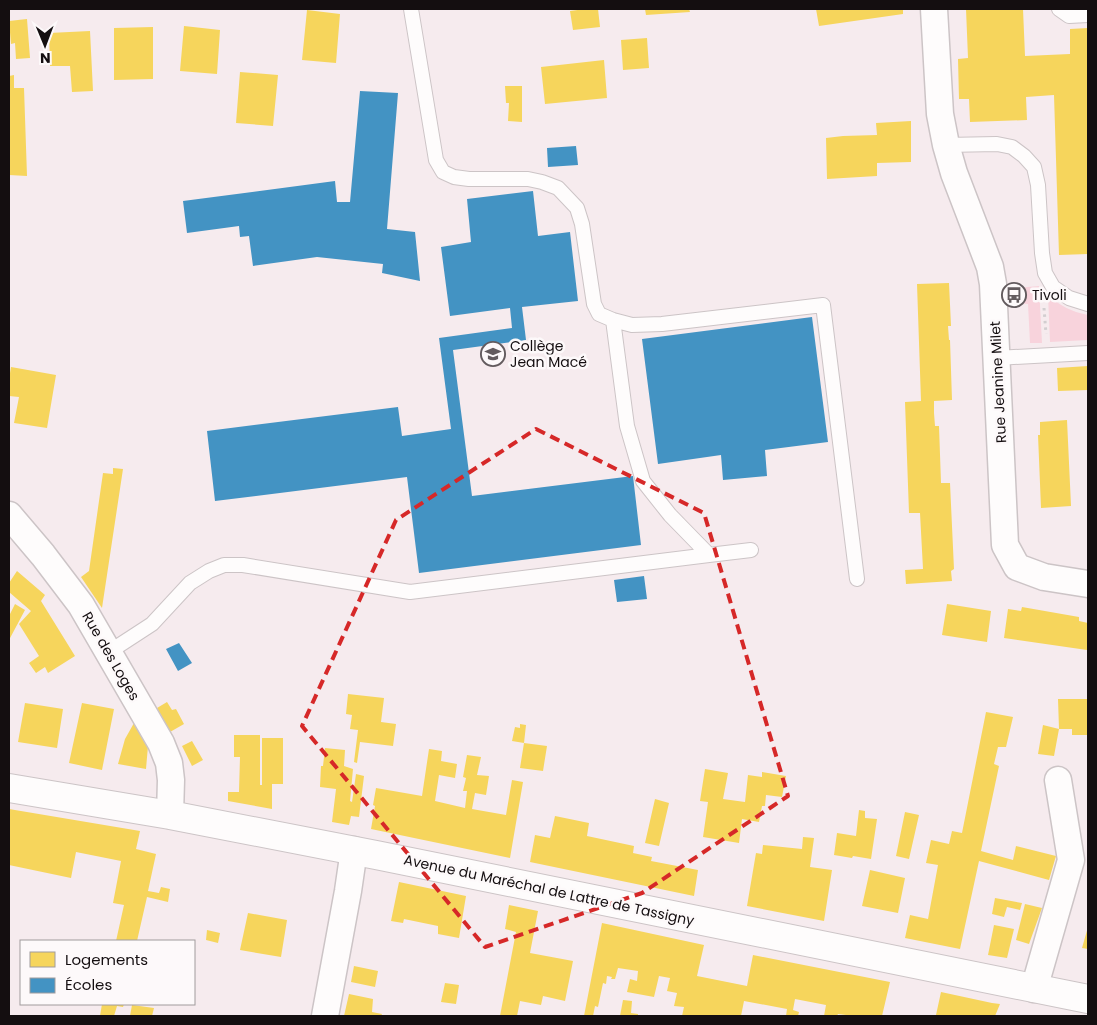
<svg xmlns="http://www.w3.org/2000/svg" width="1097" height="1025" viewBox="0 0 1097 1025" font-family="Poppins,sans-serif">
	<rect width="100%" height="100%" fill="#f6ebee"/>
	<!-- green -->
	<path fill="#f8d3dc" d="M1039,286L1042,343H1030L1028,304L1018,303L1017,288Z
		M1048,295C1062,307 1070,311 1088,315V340L1050,342Z"/>
	<!-- homes -->
	<path fill="#f6d55c" d="M585,9H598L600,27L573,30L570,11Z
		M645,9H689L690,12L646,15Z
		M816,9H903V14L819,26Z
		M966,9H1023L1025,56L1070,54V29L1088,28V254L1059,255L1054,95L1026,97L1027,120L970,122L969,99H959L958,59L968,58Z
		M307,10L340,14L336,63L302,60Z
		M27,19L30,58L16,59L15,43L11,44L9,21Z
		M184,26L220,30L217,74L180,71Z
		M153,27V79L114,80V28Z
		M90,31L93,91L72,92L70,66H50L49,33Z
		M647,38L649,68L623,70L621,40Z
		M604,60L607,98L545,104L541,67Z
		M240,72L278,75L273,126L236,123Z
		M14,75V88H24L27,176L9,175V76Z
		M505,86H522V122L508,121L509,103H506Z
		M911,121V162L877,163V176L827,179L826,138L843,136L877,135L876,123Z
		M949,283L951,326H948L949,340H950L952,400L934,401V413L935,426H939L941,483H950L954,569L951,571L952,581L906,584L905,570L923,569L920,513H909L905,402L921,401L917,284Z
		M1088,366V390L1058,391L1057,368Z
		M11,367L56,375L47,428L14,423L19,397L9,396V379Z
		M1067,420L1071,506L1041,508L1038,435H1040V422Z
		M113,468L123,469L102,608L81,577L89,571L103,473L113,474Z
		M17,571L45,595L41,601L75,656L48,673L45,667L36,673L29,663L39,656L19,624L31,611L9,592V583Z
		M15,604L25,610L9,640V616Z
		M947,604L991,611L987,642L942,635Z
		M1022,607L1079,617V621L1088,623V640L1087,650L1004,638L1008,609L1021,611Z
		M348,694L384,698L381,722L396,724L393,746L360,742L357,763L354,762L358,730L350,729L352,715L346,714Z
		M1058,699H1088V735H1072V729H1059Z
		M167,702L172,710L176,709L184,724L170,732L157,708Z
		M25,703L63,709L57,748L18,742Z
		M82,703L114,709L102,770L69,763Z
		M986,712L1013,717L1006,747H998L994,764L999,766L981,851L1013,860L1016,846L1056,856L1049,880L979,861L960,949L905,938L910,915L928,919L938,865L926,863L931,840L949,844L952,831L962,833Z
		M134,723L148,746L146,769L118,764L125,739Z
		M520,724L526,725L524,743L512,741L515,727L520,728Z
		M1043,725L1059,729L1054,756L1038,754Z
		M234,735H260V785H262V738H283V784H272V809L228,801V792H239L240,757H234Z
		M192,741L203,760L192,766L182,746Z
		M524,743L547,746L543,771L520,768Z
		M325,748L345,750L344,766L353,769L350,801L352,802L356,774L364,776L359,817L351,816L349,825L332,822L336,789L320,787L321,766H323Z
		M429,749L442,751L441,761L457,764L455,778L439,775L435,801L465,808L467,791H463L466,778L463,777L467,755L481,757L477,775L489,776L486,795L475,793L472,809L506,815L512,780L523,782L510,858L371,829L375,806L373,805L376,788L422,796Z
		M705,769L728,773L723,799L745,802L748,775L762,777V772L786,776L782,797L766,795L765,806H762L759,822L742,819L739,843L703,837L708,802L700,801Z
		M655,799L669,803L659,846L645,843Z
		M9,809L140,831L136,849L156,854L148,891L159,893L161,887L170,889L168,902L147,897L137,941H116L124,905L113,903L121,861L76,852L71,878L9,865Z
		M859,810L865,811V818L877,819L871,859L853,856L852,858L834,855L837,833L856,836Z
		M905,812L919,815L909,859L896,856Z
		M555,816L589,823L587,836L634,846L633,853L652,857L651,861L698,870L694,896L530,862L535,835L550,838Z
		M803,837L814,838L810,867L832,870L824,921L747,906L756,853L762,854L763,845L802,849Z
		M870,870L905,878L898,913L862,906Z
		M399,882L466,896L459,938L438,934V926L404,919L403,923L391,921Z
		M995,898L1022,903L1020,910L1007,907L1004,917L992,914Z
		M1025,904L1042,908L1029,944L1016,940Z
		M509,905L538,911L530,953L573,961L565,1001L543,996L541,1005L520,1001L517,1016H500L516,932L505,929Z
		M248,913L287,920L281,957L240,950Z
		M602,923L704,945L697,976L747,986L753,955L890,982L882,1016H854L838,1014L837,1016H824L826,1005L795,999L793,1010L799,1012L798,1016H786L787,1009L744,1001L741,1016H682L684,1007L674,1006L677,993L667,991L670,978L659,976L654,997L627,992L630,979L637,981L638,971L618,968L615,979H611L612,977L607,976L606,984L603,983L598,1007L595,1006L593,1016H584Z
		M994,925L1014,929L1007,958L988,955Z
		M1088,927V949L1082,948Z
		M207,930L220,933L218,943L206,940Z
		M354,966L378,971L375,987L351,982Z
		M445,983L459,985L456,1004L441,1002Z
		M941,992L992,1003L1000,1004L995,1016H940L936,1015Z
		M349,994L373,999L372,1012L382,1014L381,1016H344Z
		M623,1000L632,1001L631,1013L638,1014V1016H620Z
		M102,1004H124L123,1007L117,1006L114,1016H100Z
		M132,1005L154,1008L152,1016H130Z"/>
	<!-- schools -->
	<path fill="#4393c3" d="M360,91L398,93L387,229L415,232L420,281L382,273L383,264L317,257L253,266L249,236L240,237L239,226L187,233L183,201L335,181L337,202H350Z
		M576,146L578,165L548,167L547,148Z
		M533,191L538,236L570,232L578,301L522,307L526,340L453,350L472,496L633,476L641,545L419,573L407,477L215,501L207,431L398,407L402,436L451,429L439,338L512,328L510,308L450,316L441,247L471,242L467,199Z
		M812,317L828,442L765,450L767,476L723,480L721,455L658,464L642,339Z
		M644,576L647,599L617,602L614,580Z
		M179,643L192,663L178,671L166,649Z"/>
	<g fill="none" stroke-linecap="round" stroke-linejoin="round">
		<defs>
			<path id="lane" d="M411,9L436,160L443,172L454,177L469,179H528L542,182L558,188L577,208L582,224L594,304L599,314L613,320L632,325L662,324L823,305L857,579
				M1059,9L1069,16L1088,15
				M946,145L997,144L1012,147L1024,156L1034,167L1038,185L1042,253L1045,273L1053,287L1069,298L1088,304
				M613,320L627,426L643,481L670,515L709,555L751,550
				M997,358L1088,353
				M109,652L152,624L190,583L209,571L224,565H243L410,592L709,555"/>
			<path id="street" d="M934,9L940,114L946,145L954,173L990,267L993,284L1005,545L1017,567L1044,577L1088,584
				M9,515L43,555L81,605L161,743L169,763L171,780L170,815
				M1034,989L1071,860L1058,780
				M325,1016L348,891L354,850"/>
			<path id="secondary" d="M9,788L170,815L376,855L1088,999"/>
		</defs>
		<!-- lane casing -->
		<use href="#lane" stroke="#ccc4c6" stroke-width="16"/>
		<!-- street casing -->
		<use href="#street" stroke="#ccc4c6" stroke-width="29"/>
		<!-- secondary casing -->
		<use href="#secondary" stroke="#ccc4c6" stroke-width="30"/>
		<!-- path -->
		<path stroke="#d2ced0" stroke-width="3" stroke-dasharray="2.5 4" stroke-linecap="butt" d="M1044,308L1046,334"/>
		<!-- lane -->
		<use href="#lane" stroke="#fefcfc" stroke-width="14"/>
		<!-- street -->
		<use href="#street" stroke="#fefcfc" stroke-width="26"/>
		<!-- secondary -->
		<use href="#secondary" stroke="#fefcfc" stroke-width="28"/>
	</g>
	<!-- marked area -->
	<path fill="none" stroke="#d62828" stroke-width="4" stroke-dasharray="10 6" stroke-linejoin="round" d="M536,429L704,513L788,796L642,893L485,947L302,726L396,520Z"/>
	<!-- icons -->
	<defs>
		<symbol id="bus-ring" viewBox="-11 -11 22 22"><circle r="9.5" fill="#fdf9fa" stroke="#635b5e" stroke-width="1.5"/><path d="M-5-6H5V4H4V6H2V4H-2V6H-4V4H-5ZM-3.5-4V0h7V-4ZM-3.5 1.2v1.5H-2V1.2ZM2 1.2v1.5H3.5V1.2Z" fill="#635b5e"/></symbol>
		<symbol id="school-ring" viewBox="-11 -11 22 22"><circle r="9.5" fill="#fdf9fa" stroke="#635b5e" stroke-width="1.5"/><path d="M0-5L7-2L0 1L-7-2ZM-4 1L0 2.5L4 1V4Q0 6-4 4Z" fill="#635b5e"/></symbol>
	</defs>
	<g fill-rule="evenodd">
		<use href="#bus-ring" x="1000" y="281" width="28" height="28"/>
		<use href="#school-ring" x="479" y="340" width="28" height="28"/>
	</g>
	<g text-anchor="middle" stroke-width="5" stroke-linejoin="round" paint-order="stroke">
		<!-- poi labels -->
		<g font-size="14" fill="#140e10" stroke="#fdf9fa" text-anchor="start">
			<text x="1032" y="300">Tivoli</text>
			<text x="510" y="351">Collège<tspan x="510" dy="16">Jean Macé</tspan></text>
		</g>
		<!-- street labels -->
		<g font-size="14" fill="#140e10" stroke="#fdf9fa">
			<text transform="translate(998 382) rotate(-93)" y="5">Rue Jeanine Milet</text>
			<text transform="translate(111 656) rotate(60)" y="5">Rue des Loges</text>
			<text transform="translate(549 890) rotate(12)" y="5">Avenue du Maréchal de Lattre de Tassigny</text>
		</g>
	</g>
	<!-- border -->
	<rect width="1097" height="1025" fill="none" stroke="#140e10" stroke-width="20"/>
	<!-- legend -->
	<rect x="20" y="940" width="175" height="65" fill="#fdf9fa" stroke="#a09b9c"/>
	<rect x="30" y="952" width="25" height="15" fill="#f6d55c" stroke="#a09b9c"/>
	<text x="65" y="965" font-size="15" fill="#140e10">Logements</text>
	<rect x="30" y="978" width="25" height="15" fill="#4393c3" stroke="#a09b9c"/>
	<text x="65" y="990" font-size="15" fill="#140e10">Écoles</text>
	<!-- north arrow -->
	<g transform="translate(45 45) rotate(179)" stroke="#fdf9fa" stroke-width="4" paint-order="stroke">
	<path d="M0-4L9 19L0 12L-9 19Z" fill="#140e10"/>
	<text y="-8" font-size="14" font-weight="bold" text-anchor="middle" fill="#140e10">N</text>
	</g>
</svg>
